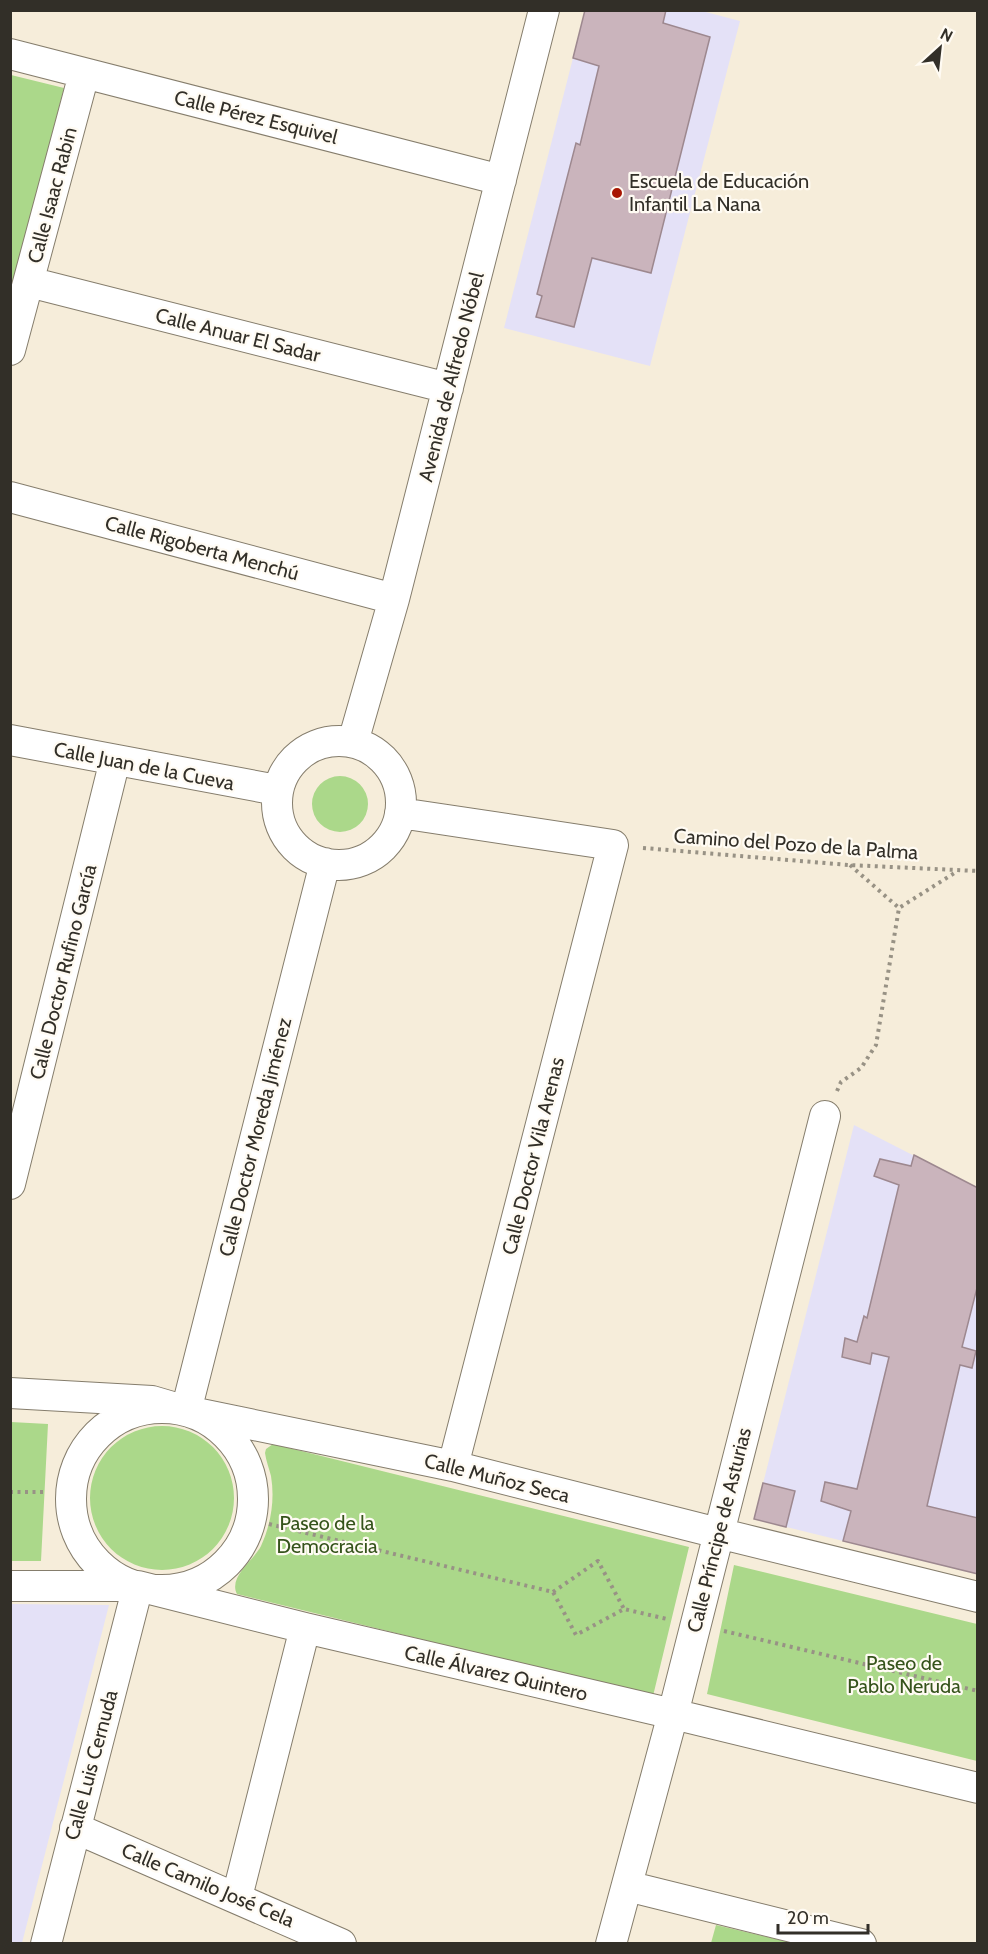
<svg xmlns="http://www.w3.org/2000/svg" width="988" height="1954" viewBox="0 0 988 1954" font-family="Cabin,sans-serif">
	<rect width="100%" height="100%" fill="#f6edda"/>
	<!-- education -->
	<path fill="#e4e1f7" d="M585,11H702L740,21L650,366L504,328Z
		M854,1125L977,1188V1574L754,1519Z
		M11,1604L109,1605L22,1943L11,1944Z"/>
	<!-- green -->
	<path fill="#abd88a" d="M11,75L64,88L11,290Z
		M312 804a28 28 0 1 1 56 0a28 28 0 1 1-56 0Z
		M11,1422L48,1424L41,1561H11Z
		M90 1498a72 72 0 1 1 144 0a72 72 0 1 1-144 0Z
		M273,1444L689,1547L653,1696L237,1594C228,1577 254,1560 261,1546C271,1524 275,1500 271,1476C269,1468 266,1461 265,1453L266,1449Z
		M734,1565L977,1624V1761L707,1694Z
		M716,1925L793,1943H711Z"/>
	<!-- building -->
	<path fill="#cab4bc" stroke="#9d888f" stroke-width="1.5" d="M585,10H666L663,23L710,37L651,273L592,258L574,327L536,317L542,296L537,294L576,143L580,145L599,66L573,58Z
		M914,1155L978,1188V1284L962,1347L976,1351L972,1368L960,1365L927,1506L978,1518V1574L843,1541L851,1511L821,1501L825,1482L857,1489L889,1357L872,1353L870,1364L842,1357L845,1338L857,1342L864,1316L867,1318L899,1185L874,1176L880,1159L911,1166Z
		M763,1483L795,1491L786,1527L754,1519Z"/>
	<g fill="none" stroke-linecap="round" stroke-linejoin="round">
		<defs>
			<path id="minor" d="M10,54L501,180
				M29,282L448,388
				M10,350L84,74
				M10,497L394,599
				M10,740L277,790
				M277 803a62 62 0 1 1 124 0a62 62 0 1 1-124 0Z
				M353,742L394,599L544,10
				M400,813L613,845L453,1466
				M10,1184L115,760
				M10,1393L152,1401L186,1411L453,1466L718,1533L978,1597
				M71 1499a91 91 0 1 1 182 0a91 91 0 1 1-182 0Z
				M186,1411L325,863
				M10,1586H138L305,1628L673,1714L978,1788
				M75,1828L341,1944
				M627,1886L861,1944
				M237,1897L305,1628
				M46,1944L138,1586
				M611,1944L673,1714L825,1116"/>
		</defs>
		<!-- minor casing -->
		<use href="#minor" stroke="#857d6c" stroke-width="32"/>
		<!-- path -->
		<path stroke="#989285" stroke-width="4" stroke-dasharray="3 4.5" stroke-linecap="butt" d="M643,848L849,865L978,871
			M850,865L899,908
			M837,1091L841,1082L861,1068L876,1045L899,908L956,872
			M10,1492H45
			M269,1524L553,1592L576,1635L624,1609L667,1619
			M553,1592L598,1561L624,1609
			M724,1631L978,1691"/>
		<!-- minor -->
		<use href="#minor" stroke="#fff" stroke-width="30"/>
	</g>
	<!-- markers -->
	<circle fill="#a81603" stroke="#fffbf3" stroke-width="2" cx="617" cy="193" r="6"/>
	<g text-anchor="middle" stroke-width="4.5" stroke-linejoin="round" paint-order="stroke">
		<!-- street labels -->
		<g font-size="20" fill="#322f28" stroke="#fffbf3">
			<text transform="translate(256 117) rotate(14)" y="7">Calle Pérez Esquivel</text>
			<text transform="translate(52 195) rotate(-75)" y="7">Calle Isaac Rabin</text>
			<text transform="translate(238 335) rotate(14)" y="7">Calle Anuar El Sadar</text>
			<text transform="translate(451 377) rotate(-76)" y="7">Avenida de Alfredo Nóbel</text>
			<text transform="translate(202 548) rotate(15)" y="7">Calle Rigoberta Menchú</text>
			<text transform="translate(144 766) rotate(11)" y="7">Calle Juan de la Cueva</text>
			<text transform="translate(796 844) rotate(4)" y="7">Camino del Pozo de la Palma</text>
			<text transform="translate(63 972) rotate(-76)" y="7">Calle Doctor Rufino García</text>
			<text transform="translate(255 1137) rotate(-76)" y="7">Calle Doctor Moreda Jiménez</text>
			<text transform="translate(533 1156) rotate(-76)" y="7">Calle Doctor Vila Arenas</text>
			<text transform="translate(497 1478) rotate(14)" y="7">Calle Muñoz Seca</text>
			<text transform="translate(719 1530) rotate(-76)" y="7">Calle Príncipe de Asturias</text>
			<text transform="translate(496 1673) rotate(13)" y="7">Calle Álvarez Quintero</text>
			<text transform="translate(91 1765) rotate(-75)" y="7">Calle Luis Cernuda</text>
			<text transform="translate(208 1885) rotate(23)" y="7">Calle Camilo José Cela</text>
		</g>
		<!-- poi labels -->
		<g font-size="20" fill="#322f28" stroke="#fffbf3" text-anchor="start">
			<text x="629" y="188">Escuela de Educación<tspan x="629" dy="23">Infantil La Nana</tspan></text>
		</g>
		<!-- park labels -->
		<g font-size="20" fill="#35531b" stroke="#fffbf3">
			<text x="327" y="1530">Paseo de la<tspan x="327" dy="23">Democracia</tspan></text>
			<text x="904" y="1670">Paseo de<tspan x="904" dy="23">Pablo Neruda</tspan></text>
		</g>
	</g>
	<!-- border -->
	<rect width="988" height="1954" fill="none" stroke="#322f28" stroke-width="24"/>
	<!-- north arrow -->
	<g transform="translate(940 48) rotate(27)" stroke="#fffbf3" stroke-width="4.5" paint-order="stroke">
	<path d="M0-4.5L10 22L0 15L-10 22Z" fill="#322f28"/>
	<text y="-9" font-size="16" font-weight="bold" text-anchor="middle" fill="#322f28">N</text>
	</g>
	<!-- scale -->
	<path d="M778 1924v9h90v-9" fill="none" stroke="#322f28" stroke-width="3"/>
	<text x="787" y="1924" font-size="18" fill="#322f28" stroke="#fffbf3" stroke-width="4.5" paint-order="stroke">20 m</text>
</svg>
